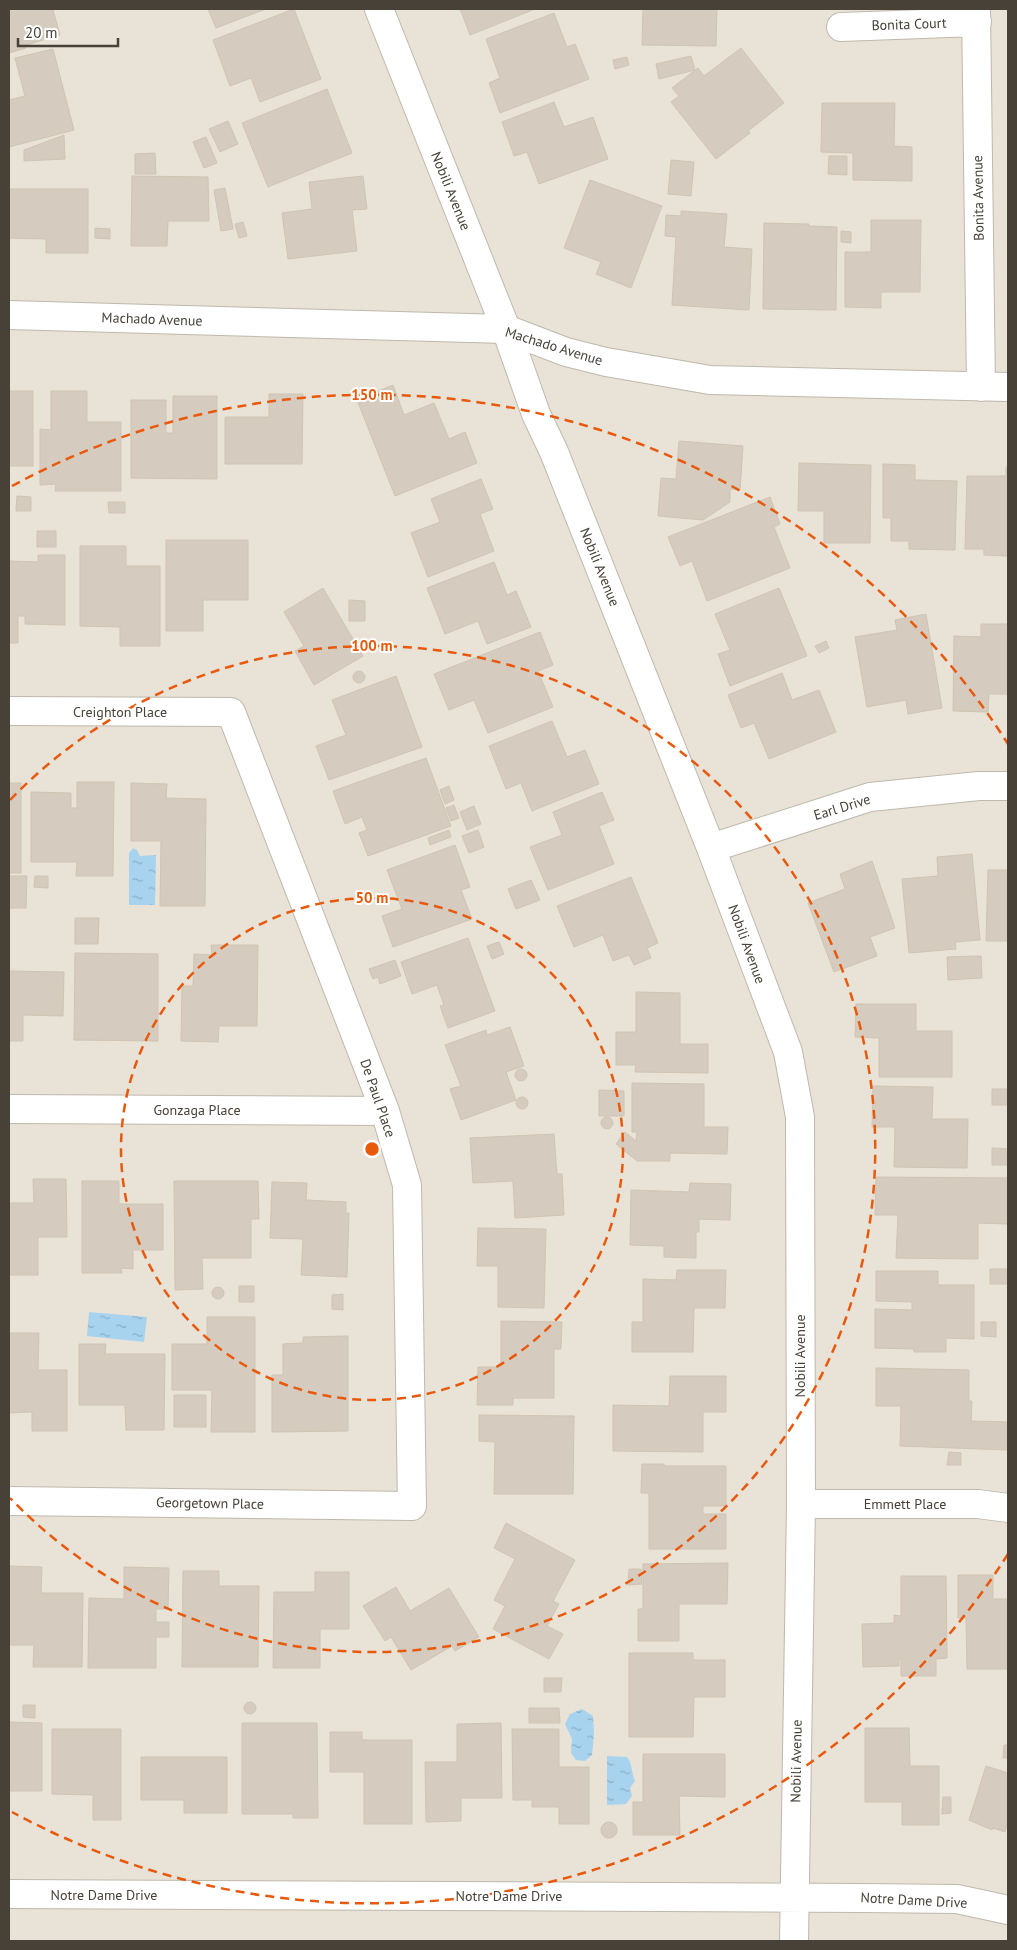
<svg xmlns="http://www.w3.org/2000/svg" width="1017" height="1950" viewBox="0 0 1017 1950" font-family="'PT Sans',sans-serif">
	<defs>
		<pattern id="water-ripples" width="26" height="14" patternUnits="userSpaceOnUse" patternTransform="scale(1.25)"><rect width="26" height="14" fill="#a8d3ee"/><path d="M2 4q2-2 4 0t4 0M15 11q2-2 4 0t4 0" fill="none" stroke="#8badc2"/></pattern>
	</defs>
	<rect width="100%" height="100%" fill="#f4f0e9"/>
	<!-- residential -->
	<path fill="#e8e2d7" d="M9,9H1008V1941H9Z"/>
	<!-- water -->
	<path fill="url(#water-ripples)" d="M133,848L137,850L140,856L156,855L155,905H129V853Z
		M89,1312L147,1317L144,1342L87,1336Z
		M582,1709L593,1716L594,1734L592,1755L585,1761L576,1760L571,1753L572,1739L565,1724L570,1714Z
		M607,1756L627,1757C633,1765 631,1772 635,1781L630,1788L632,1796L626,1804L607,1805Z"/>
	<!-- building -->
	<path fill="#d5ccbf" stroke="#d0c4b2" d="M9,9H58L53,10L60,35L26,45V48L9,53Z
		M208,9H266L216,28Z
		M294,9L321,79L260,102L251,78L230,86L213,40Z
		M460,9H535L470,35Z
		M643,9H731H717L716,46L642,45Z
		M554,13L567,47L575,44L589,79L500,113L489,83L500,78L486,39Z
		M741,48L784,103L748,131L750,133L716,159L671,102L679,96L672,88L698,68L704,76Z
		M53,49L74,130L9,147V100L25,96L15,58Z
		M691,56L695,70L659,79L656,64Z
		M627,57L629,65L615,69L613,60Z
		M327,89L352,153L268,187L242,123Z
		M554,102L564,127L593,117L608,159L539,184L527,152L514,156L502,122Z
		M822,103H895L894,146L912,147V181L853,180V153L821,152Z
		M228,121L238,144L220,152L209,129Z
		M64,135L65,159L24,161V150Z
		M206,137L217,163L204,168L193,142Z
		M155,153L156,174H135V154Z
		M829,156H847V175L828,174Z
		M671,160L694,162L691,196L668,194Z
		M132,176L208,177L209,221H168L167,246H131Z
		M363,176L367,209L352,210L357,251L288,259L282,213L312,209L309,182Z
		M590,180L662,206L631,288L596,274L601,262L564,248Z
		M225,188L233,229L221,231L214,190Z
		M9,189H88V253H46V239L9,238Z
		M681,211L727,214L724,247L752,249L749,310L672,305L676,237L665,236L666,215L681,216Z
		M871,220H921L920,292H881V308L845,307V252H871Z
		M243,222L247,236L239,238L235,224Z
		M764,223L809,224V226L837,227L836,310L763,309Z
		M95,228L110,229V239L95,238Z
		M841,231L851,232V243L841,242Z
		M393,385L404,415L434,403L449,439L465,432L477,463L395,496L357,400Z
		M9,391H33V466H9Z
		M51,391H87V422H121V491H55L56,484L40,485V429L51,430Z
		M269,394H303L302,464H225V417H269Z
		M173,396H217V479L131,478V400H166V433H173Z
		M679,441L743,446L740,490L730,489V502L703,520L658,516L661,478L676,479Z
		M799,463L871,465L870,543H824V511H798Z
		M883,464L915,465V480L957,481L955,550L909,549V541H891V518H883Z
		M1006,467H1008V556L984,555V549H965L967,476H1006Z
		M481,479L493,509L480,514L494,551L428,577L411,533L440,522L431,499Z
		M17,496L31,497V511H16Z
		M770,497L780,524L774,527L790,568L707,601L692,561L680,566L668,537Z
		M108,502H125V513H109Z
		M37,531H56V547H37Z
		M166,540H248V600H203V631H166Z
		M80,546H126V566H160V646H120V627L80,626Z
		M38,555H65V625L25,624V616H18V643H9V561L38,562Z
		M494,562L507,595L516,591L531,627L487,644L478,621L445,634L427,588Z
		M323,588L363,656L314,685L295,651L304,646L284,612Z
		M779,588L807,656L730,686L718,654L730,650L715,614Z
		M349,600L365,601V621H349Z
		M926,614L942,708L908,714L906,700L867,707L855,637L897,630L895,620Z
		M981,624H1008V694H989L988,712L953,711L954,636L981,637Z
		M540,632L553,665L538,671L553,707L488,733L474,700L449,710L434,674Z
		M826,641L829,648L819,653L815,646Z
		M353 677a6 6 0 1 1 12 0a6 6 0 1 1-12 0Z
		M782,673L792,700L819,690L836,732L769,759L754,723L741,728L728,695Z
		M396,676L422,747L329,780L316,746L346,735L332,700Z
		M552,721L567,757L585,750L599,784L532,811L521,783L506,789L489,746Z
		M426,758L451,826L368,856L359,833L367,830L362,817L345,824L333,791Z
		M77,782H114L113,876H76L77,862H31V792L71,793V808H77Z
		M9,783H21V873H9Z
		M131,783L167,784L166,798L206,799L205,906H160L161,841H131Z
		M449,786L454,800L445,804L440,790Z
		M602,792L614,820L599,826L614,864L548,890L530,847L562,835L553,812Z
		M454,805L459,818L451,821L446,808Z
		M474,806L481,824L467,830L460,812Z
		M449,830L451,837L430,845L428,838Z
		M478,830L484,847L469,853L462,836Z
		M455,845L470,887L461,890L472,919L393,947L382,916L402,909L387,870Z
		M972,854L980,940L955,942L956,949L909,953L902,879L938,876L937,857Z
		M872,861L895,928L870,937L877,956L834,972L808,903L845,889L840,874Z
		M988,870H1008V941H986Z
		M9,876H27L26,908H9Z
		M35,876H48V888L34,887Z
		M631,877L658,943L647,948L651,958L634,965L629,955L613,961L603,935L574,947L557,906Z
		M531,880L540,900L516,909L508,889Z
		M75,918H99L98,944H75Z
		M468,938L495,1011L448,1028L440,1006L444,1005L437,985L412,994L401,962Z
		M499,942L504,954L492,959L487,946Z
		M211,945H258L257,1026H219L218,1042L181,1041L182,986H193L194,954L212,955Z
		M75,953L158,954V1041L74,1040Z
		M981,956L982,978L948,980L947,957Z
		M395,960L401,976L380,984L378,977L373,979L369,969Z
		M9,971L64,972L63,1016L23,1015V1041H9Z
		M636,992L680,993V1044H708V1073L635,1072L636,1065H616V1032H636Z
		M856,1004H916V1031H952V1077H879V1038L855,1037Z
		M510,1027L524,1066L506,1072L516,1100L461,1120L450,1089L461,1086L445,1045L486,1030L487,1035Z
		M515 1075a6 6 0 1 1 12 0a6 6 0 1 1-12 0Z
		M632,1083L704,1084V1127H728L727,1154L670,1153V1161H637L616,1144L625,1132L636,1141L637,1132H632Z
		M873,1086L933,1087L932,1119H968L967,1168L894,1167L895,1127H872Z
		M992,1089H1008V1105H992Z
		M599,1090L624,1091V1116H599Z
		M516 1103a6 6 0 1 1 12 0a6 6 0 1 1-12 0Z
		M601 1123a6 6 0 1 1 12 0a6 6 0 1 1-12 0Z
		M554,1134L557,1174H562L564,1215L515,1218L513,1181L473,1183L470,1138Z
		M992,1148L1008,1149V1165H992Z
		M876,1177L1008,1178V1224L978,1223V1259L896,1258L898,1215H875Z
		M33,1179H66L67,1237H38V1275H9V1203H34Z
		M82,1181H119V1204H163V1250H133V1269L121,1268L122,1273H82Z
		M174,1181H258L259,1219H251V1258H202L203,1289L175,1290Z
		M272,1182L307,1183L306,1200L346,1202V1213H349L347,1277L301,1275L303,1239L270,1238Z
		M690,1183L731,1184L730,1220L699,1219V1232H696V1258L664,1257V1246L630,1245L631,1190L689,1192Z
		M478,1228L546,1229L544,1308L498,1307V1266H477Z
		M990,1269H1008V1284H990Z
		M677,1270H726L725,1308H694L693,1352H632V1322H643V1279L676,1280Z
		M876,1271H938V1285H974V1339L946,1338V1352H914V1349L875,1348V1309L912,1310V1302L876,1301Z
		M239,1286H254V1302H239Z
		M212 1293a6 6 0 1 1 12 0a6 6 0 1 1-12 0Z
		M343,1294V1310L332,1309V1295Z
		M207,1317H255V1432H211L212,1390H172V1344H207Z
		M501,1321L562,1322L561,1349H554V1398H513V1405H477L478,1367H501Z
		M981,1322H996V1337L981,1336Z
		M9,1333H39L38,1370H67V1431H32V1412L9,1413Z
		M348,1336V1431L272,1432V1375H283V1344L303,1343V1337Z
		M79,1344H106L105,1354H165L164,1430H126L125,1405H79Z
		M876,1368L969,1370V1401H972L971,1421L1008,1422V1450L900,1446L901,1406H876Z
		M670,1376H726V1412H703V1452L613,1451V1405L669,1406Z
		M174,1395H206V1427H174Z
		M479,1415L574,1416L573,1494H494L495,1442L479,1441Z
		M949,1452L961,1453V1465H947Z
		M642,1464H664V1466H726V1506H703V1514H726V1549H649V1493H641Z
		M506,1523L575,1560L553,1601L559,1604L547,1626L563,1634L549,1659L493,1629L505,1606L494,1600L515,1559L494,1548Z
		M728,1563L727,1604H679V1641H638V1609H643V1564Z
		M9,1566L42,1567L41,1593H83L82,1667H33L34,1645H9Z
		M124,1567L169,1568L168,1609H156V1622H169V1637H156V1668H88L89,1598L124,1599Z
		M629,1569H641L642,1584L628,1585Z
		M183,1571H219V1586H259L258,1667H182Z
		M315,1572H349V1629H320V1668H273L274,1592H315Z
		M958,1575H993V1599H1008V1669H967L966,1618H958Z
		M901,1576H946L947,1658L936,1659V1676H901V1659L899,1658V1666L863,1667L862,1624L894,1623V1615L901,1616Z
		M396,1587L410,1611L449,1588L479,1637L455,1651L452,1646L411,1670L391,1637L385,1641L363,1606Z
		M629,1653H693V1660H725V1697H694L693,1737H629Z
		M544,1678H562L561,1692H544Z
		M244 1708a6 6 0 1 1 12 0a6 6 0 1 1-12 0Z
		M23,1705H35V1718L23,1717Z
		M529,1708H559L560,1723H529Z
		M9,1722L42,1723V1791H9Z
		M242,1723H317L318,1818H293V1814H242Z
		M501,1723L502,1798H461V1821L426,1822L425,1762H457V1724Z
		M865,1728H909L910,1766H939V1825H902V1802H865Z
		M52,1729H121V1820H93V1795L52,1794Z
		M512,1729H559V1767H589V1824H559V1807H532V1800H513Z
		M330,1732H362V1740H412V1824H364V1772H330Z
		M1004,1745H1008V1758H1003Z
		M643,1754H725V1797L679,1796L680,1835H633V1802H643Z
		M141,1757H227V1813H184V1800H141Z
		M986,1766L1008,1773V1822L1005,1832L993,1828L992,1830L969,1820Z
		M943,1797H951V1813L942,1814Z
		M601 1830a8 8 0 1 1 16 0a8 8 0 1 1-16 0Z"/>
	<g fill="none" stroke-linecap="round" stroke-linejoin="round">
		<defs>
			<path id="street" d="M379,9L506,329L536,414L554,452L711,848L788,1052L800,1117L801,1504L794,1941
				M976,9L981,387
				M841,27L977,22
				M9,315L506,329L566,352L606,362L710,380L1008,387
				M9,711L231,712L385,1111L407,1185L412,1506L9,1501
				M711,848L870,797L979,786H1008
				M9,1109L385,1111
				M801,1504H978L1008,1508
				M9,1894L863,1898L957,1899L1008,1910"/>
		</defs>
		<!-- street casing -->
		<use href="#street" stroke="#bfb8ac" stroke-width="30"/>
		<!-- street -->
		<use href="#street" stroke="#fff" stroke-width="28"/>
	</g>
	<!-- distance rings -->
	<g fill="none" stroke="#e8590c" stroke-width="2.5" stroke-dasharray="9 6">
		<circle cx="372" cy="1149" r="251"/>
		<path d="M10 800A503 503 0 1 1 10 1498"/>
		<path d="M1008 1554A754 754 0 0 1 12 1812M12 486A754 754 0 0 1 1008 744"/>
	</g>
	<g text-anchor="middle" stroke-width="4" stroke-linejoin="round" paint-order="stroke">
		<!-- street labels -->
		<g font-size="14" fill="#474138" stroke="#fff">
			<text transform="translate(909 24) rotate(-2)" y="5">Bonita Court</text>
			<text transform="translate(451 191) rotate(68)" y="5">Nobili Avenue</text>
			<text transform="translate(978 198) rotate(-91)" y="5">Bonita Avenue</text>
			<text transform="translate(152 319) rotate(2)" y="5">Machado Avenue</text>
			<text transform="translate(554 346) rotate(17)" y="5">Machado Avenue</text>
			<text transform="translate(600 567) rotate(68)" y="5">Nobili Avenue</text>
			<text x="120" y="717">Creighton Place</text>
			<text transform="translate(842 807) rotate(-17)" y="5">Earl Drive</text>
			<text transform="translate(747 944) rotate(70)" y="5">Nobili Avenue</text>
			<text transform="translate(378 1098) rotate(71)" y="5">De Paul Place</text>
			<text x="197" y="1115">Gonzaga Place</text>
			<text transform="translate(800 1356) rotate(-90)" y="5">Nobili Avenue</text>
			<text transform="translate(210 1503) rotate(1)" y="5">Georgetown Place</text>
			<text x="905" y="1509">Emmett Place</text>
			<text transform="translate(796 1761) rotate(-89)" y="5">Nobili Avenue</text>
			<text x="104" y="1900">Notre Dame Drive</text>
			<text x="509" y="1901">Notre Dame Drive</text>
			<text transform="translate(914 1900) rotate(3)" y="5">Notre Dame Drive</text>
		</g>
	</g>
	<circle cx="372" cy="1149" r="8" fill="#e8590c" stroke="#fff" stroke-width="2.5"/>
	<g font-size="15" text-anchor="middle" font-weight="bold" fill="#e8590c" stroke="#fff" stroke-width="4" stroke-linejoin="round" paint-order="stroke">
		<text x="372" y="400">150 m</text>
		<text x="372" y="651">100 m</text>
		<text x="372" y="903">50 m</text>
	</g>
	<!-- border -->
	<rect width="1017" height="1950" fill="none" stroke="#474138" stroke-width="20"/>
	<!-- scale -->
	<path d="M18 38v8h100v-8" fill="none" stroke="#474138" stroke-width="2.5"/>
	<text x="25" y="38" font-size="15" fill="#474138" stroke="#ffffff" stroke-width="4" paint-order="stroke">20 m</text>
</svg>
